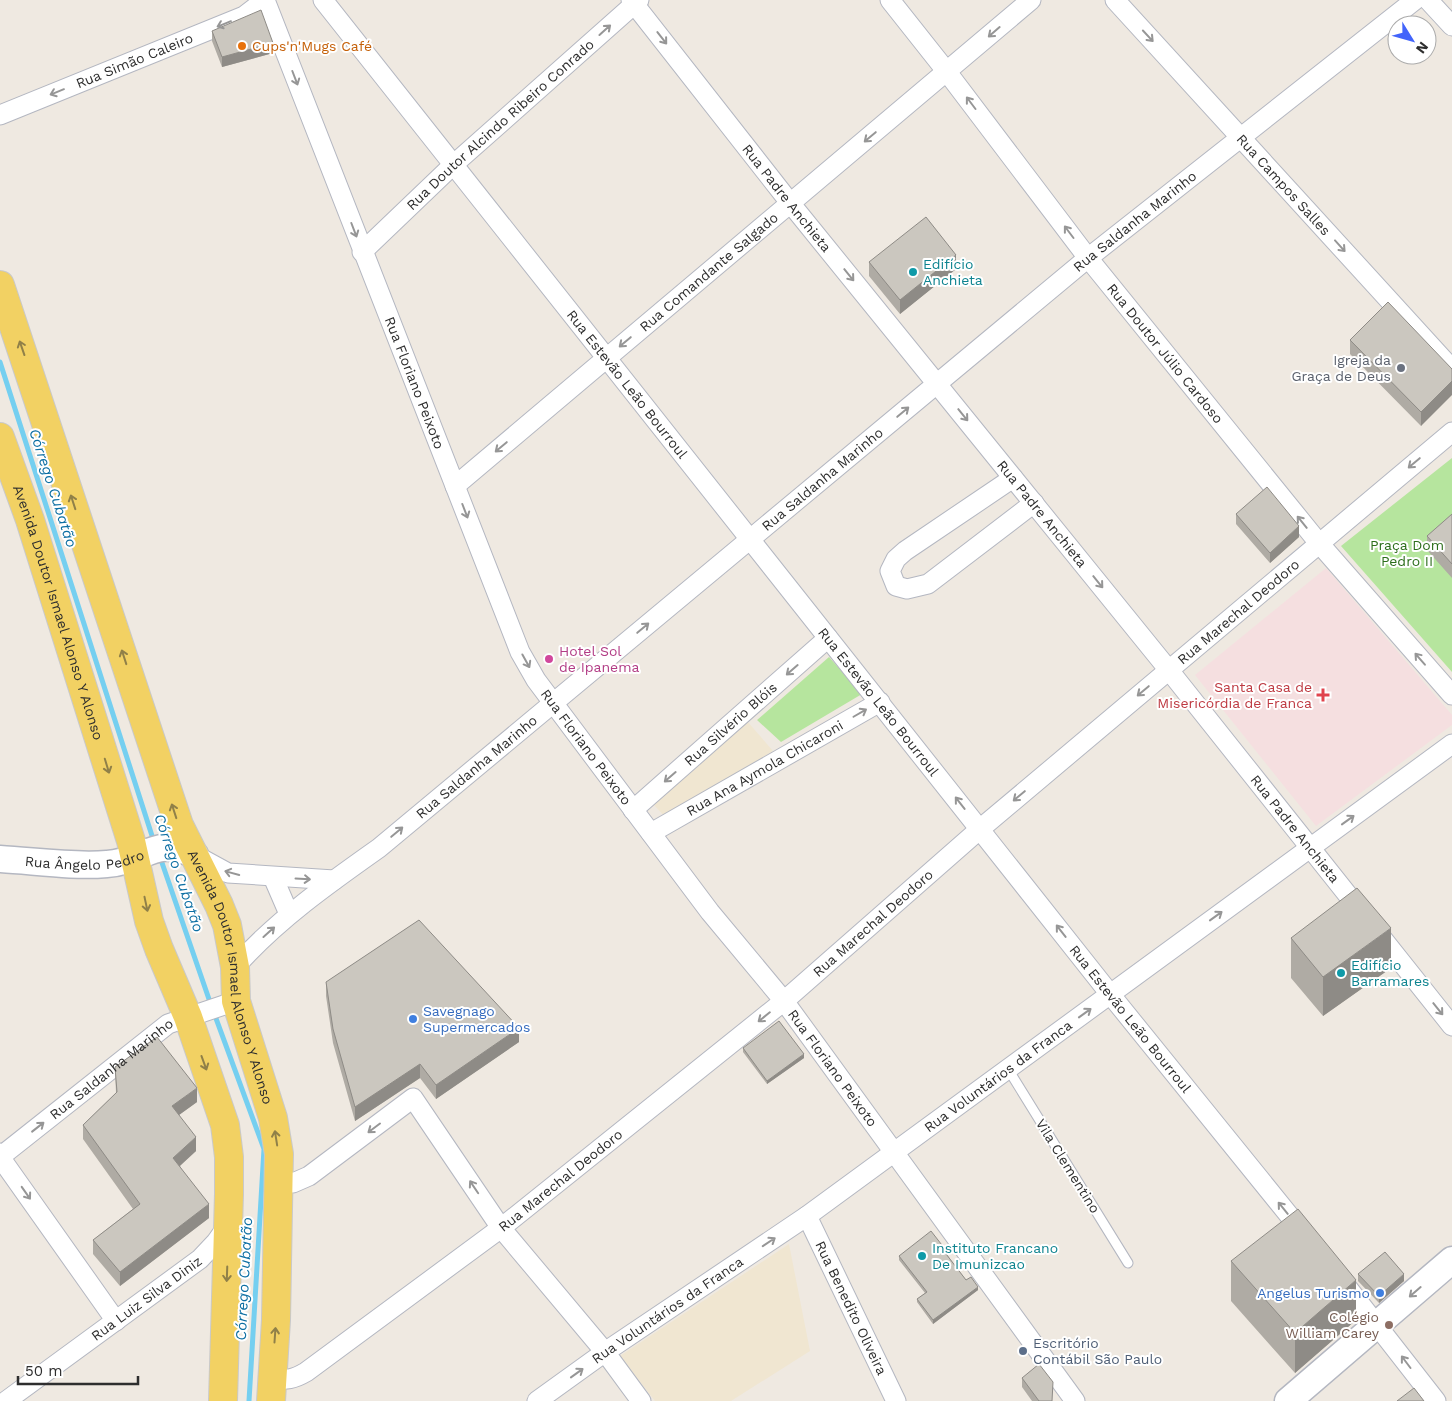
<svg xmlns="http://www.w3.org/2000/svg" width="1452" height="1401" viewBox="0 0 1452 1401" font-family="'Work Sans',sans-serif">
	<rect width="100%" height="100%" fill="#efe9e1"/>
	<!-- education -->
	<path fill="#f0e6d1" d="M747,721L773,751L667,819L654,805Z
		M789,1244L810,1351L731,1401H655L620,1356Z"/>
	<!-- medical -->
	<path fill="#f5dfe0" d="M1326,568L1452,715V725L1316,826L1195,675Z"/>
	<!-- green -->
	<path fill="#b6e59e" d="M1452,458V672L1341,546Z
		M829,657L862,694L781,742L757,720Z"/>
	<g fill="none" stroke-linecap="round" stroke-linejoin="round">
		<!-- stream -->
		<path stroke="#75cff0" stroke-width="5" d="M0,362L154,842
			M160,857L211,1005
			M214,1013L264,1149L249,1401"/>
		<defs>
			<path id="lane" d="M1008,1069L1128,1263"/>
			<g id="street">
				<path id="s1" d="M265,0L520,652L536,680L710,912L784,1001L1075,1401"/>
				<path id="s2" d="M323,0L1110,994L1305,1235"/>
				<path id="s3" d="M631,0L791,204L1168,669L1452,1026"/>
				<path id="s4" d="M890,0L947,72L1088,258L1318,542L1452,695"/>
				<path id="s5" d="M1115,0L1452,369"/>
				<path d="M1428,0L1452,26"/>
				<path id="s6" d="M0,115L244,16L265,0"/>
				<path id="s7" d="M362,252L453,165L639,0"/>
				<path d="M1013,478L905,551L896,559L890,571L896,586L907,589L928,584L1034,503"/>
				<path id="s8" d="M455,486L1031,0"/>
				<path id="s9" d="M633,810L828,638"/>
				<path id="s10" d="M651,833L880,702"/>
				<path d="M195,855L228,873L334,880"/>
				<path d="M273,877L289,914"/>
				<path id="s11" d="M235,967C277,920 328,884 379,848L1088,258L1415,0"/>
				<path d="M0,1153V1157L116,1321"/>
				<path id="s12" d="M0,1157L168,1024L236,1001"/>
				<path d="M280,1178L293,1183L309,1176L413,1098L501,1228L605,1352L641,1401"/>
				<path id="s13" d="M807,1216L896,1401"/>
				<path d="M1340,1278L1436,1401"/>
				<path id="s14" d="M272,1378C286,1381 294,1379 306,1372L501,1228L784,1001L980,829L1452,432"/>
				<path id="s15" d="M6,1401L200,1259L216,1242L228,1225"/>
				<path id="s16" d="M537,1401L605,1352L807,1216L1452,744"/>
			</g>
			<g id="secondary">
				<path id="s17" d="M0,859C35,861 72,867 107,864C144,862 155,835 195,855"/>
				<path d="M1288,1401L1452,1260"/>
			</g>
			<g id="primary">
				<path id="s18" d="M0,285L179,825L219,905L227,925L235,967L236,1001L273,1118L279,1154L276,1320L271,1401"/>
				<path id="s19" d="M0,437L30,520L131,841L149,921L159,949L188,1017L225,1125L229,1157V1194L223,1401"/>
			</g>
		</defs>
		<!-- lane casing -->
		<use href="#lane" stroke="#b4b7c1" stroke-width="11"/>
		<!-- street casing -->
		<use href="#street" stroke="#b4b7c1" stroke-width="21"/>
		<!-- secondary casing -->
		<use href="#secondary" stroke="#b4b7c1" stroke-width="29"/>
		<!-- primary casing -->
		<use href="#primary" stroke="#c9c9c9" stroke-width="30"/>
		<!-- lane -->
		<use href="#lane" stroke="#fff" stroke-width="9"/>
		<!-- street -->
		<use href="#street" stroke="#fff" stroke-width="19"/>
		<!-- secondary -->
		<use href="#secondary" stroke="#fff" stroke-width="26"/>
		<!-- primary -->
		<use href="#primary" stroke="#f2d163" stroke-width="28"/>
	</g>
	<!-- wall -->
	<path fill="#afaba4" d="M212,31L273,53L222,67L212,41Z
		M869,262L956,269L900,314L869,276Z
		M1350,340L1452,369L1421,426L1350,354Z
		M1236,514L1299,537L1270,563L1236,524Z
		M1452,514V578L1427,550V536Z
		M1291,938L1391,968L1323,1016L1291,978Z
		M326,982L519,1042L436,1099L420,1078L355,1121L333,1043L326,996Z
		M743,1048L804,1058L767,1084L743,1052Z
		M115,1067L197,1102L179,1115L196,1151L180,1166L209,1218L120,1286L93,1254V1240L133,1209L83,1139V1125L116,1093Z
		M945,1252L966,1280L978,1290L933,1324L917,1302V1299L925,1293L899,1260V1256Z
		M1231,1261L1356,1320L1295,1373L1231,1301Z
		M1358,1274L1404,1281L1379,1303L1358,1281Z
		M1022,1378L1052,1401H1032L1022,1387Z"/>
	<!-- shaded-wall -->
	<path fill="#8e8b86" d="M273,43V53L222,67V57Z
		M956,255V269L900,314V300Z
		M1452,381V395L1421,426V412Z
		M1299,526V537L1270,563V553Z
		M1391,928V968L1323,1016V977Z
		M519,1028V1042L436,1099V1085Z
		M804,1054V1058L767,1084V1081Z
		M420,1064V1078L355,1121V1107Z
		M197,1088V1102L172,1120V1106Z
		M196,1137V1151L173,1172V1158Z
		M209,1204V1218L120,1286V1272Z
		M1404,1274V1281L1379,1303V1296Z
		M1356,1280V1320L1295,1373V1333Z
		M978,1287V1290L933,1324V1320Z"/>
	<!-- building -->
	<path fill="#cbc7bf" stroke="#8e8b86" d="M261,10L273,43L222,57L212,31Z
		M926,217L956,255L900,300L869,262Z
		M1388,302L1452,369V381L1421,412L1350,340Z
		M1267,487L1299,526L1270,553L1236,514Z
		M1452,514V564L1427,536Z
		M1357,888L1391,928L1323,977L1291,938Z
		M419,920L519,1028L436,1085L420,1064L355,1107L333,1029L326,982Z
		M779,1021L804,1054L767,1081L743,1048Z
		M157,1037L197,1088L172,1106L196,1137L173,1158L209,1204L120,1272L93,1240L140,1204L83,1125L117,1092L115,1067Z
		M1298,1209L1356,1280L1295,1333L1231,1261Z
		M931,1231L945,1249L943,1250L966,1280L971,1277L978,1287L933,1320L917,1299L927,1292L899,1256Z
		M1385,1252L1404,1274L1379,1296L1358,1274Z
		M1039,1364L1053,1382L1052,1401H1039L1022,1378Z
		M1414,1388L1424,1401H1397Z"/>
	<!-- one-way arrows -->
	<defs><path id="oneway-shaft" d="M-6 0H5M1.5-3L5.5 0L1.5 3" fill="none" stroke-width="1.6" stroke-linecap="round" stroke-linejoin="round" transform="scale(1.25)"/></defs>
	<g stroke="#969696">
		<use href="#oneway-shaft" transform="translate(224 24) rotate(158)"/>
		<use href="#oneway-shaft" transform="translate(605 30) rotate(-42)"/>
		<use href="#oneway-shaft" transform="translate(994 32) rotate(139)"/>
		<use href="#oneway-shaft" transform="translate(1148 36) rotate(47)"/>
		<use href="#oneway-shaft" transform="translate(662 38) rotate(52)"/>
		<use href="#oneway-shaft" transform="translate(295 78) rotate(69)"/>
		<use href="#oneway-shaft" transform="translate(57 92) rotate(158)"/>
		<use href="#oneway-shaft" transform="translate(971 103) rotate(-127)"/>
		<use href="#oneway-shaft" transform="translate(870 137) rotate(140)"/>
		<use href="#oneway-shaft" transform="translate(354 230) rotate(69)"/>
		<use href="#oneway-shaft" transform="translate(1069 232) rotate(-127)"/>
		<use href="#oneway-shaft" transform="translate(1340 246) rotate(48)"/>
		<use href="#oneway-shaft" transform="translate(849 275) rotate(51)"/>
		<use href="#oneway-shaft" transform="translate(625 342) rotate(140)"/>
		<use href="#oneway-shaft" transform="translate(903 412) rotate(-40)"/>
		<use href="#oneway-shaft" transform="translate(963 415) rotate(51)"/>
		<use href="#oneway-shaft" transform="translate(501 447) rotate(140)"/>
		<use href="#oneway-shaft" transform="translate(1414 463) rotate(140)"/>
		<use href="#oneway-shaft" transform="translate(465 511) rotate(69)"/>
		<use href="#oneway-shaft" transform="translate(1302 522) rotate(-129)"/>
		<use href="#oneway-shaft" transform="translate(1098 582) rotate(51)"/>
		<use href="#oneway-shaft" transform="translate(643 628) rotate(-40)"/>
		<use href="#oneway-shaft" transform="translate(1420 659) rotate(-131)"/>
		<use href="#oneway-shaft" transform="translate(526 661) rotate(61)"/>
		<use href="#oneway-shaft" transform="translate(792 670) rotate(139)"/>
		<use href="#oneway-shaft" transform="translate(1143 691) rotate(140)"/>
		<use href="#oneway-shaft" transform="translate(860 713) rotate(-30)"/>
		<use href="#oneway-shaft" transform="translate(670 777) rotate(139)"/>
		<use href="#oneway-shaft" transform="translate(1019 796) rotate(140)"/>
		<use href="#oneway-shaft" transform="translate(960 803) rotate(-128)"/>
		<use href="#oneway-shaft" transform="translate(1348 820) rotate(-36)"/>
		<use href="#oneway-shaft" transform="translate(397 832) rotate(-40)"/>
		<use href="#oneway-shaft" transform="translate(232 873) rotate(-165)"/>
		<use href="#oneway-shaft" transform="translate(303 879) rotate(3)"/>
		<use href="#oneway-shaft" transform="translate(1216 916) rotate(-36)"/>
		<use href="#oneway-shaft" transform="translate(1061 931) rotate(-128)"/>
		<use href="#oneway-shaft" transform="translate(269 932) rotate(-42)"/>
		<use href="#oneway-shaft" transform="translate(1438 1009) rotate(51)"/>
		<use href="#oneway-shaft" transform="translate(1085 1013) rotate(-36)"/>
		<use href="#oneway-shaft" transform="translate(764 1017) rotate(141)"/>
		<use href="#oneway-shaft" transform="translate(38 1127) rotate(-38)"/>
		<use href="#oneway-shaft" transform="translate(374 1128) rotate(143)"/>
		<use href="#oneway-shaft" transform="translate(474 1187) rotate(-124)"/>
		<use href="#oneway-shaft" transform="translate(26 1193) rotate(55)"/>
		<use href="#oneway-shaft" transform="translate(1283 1208) rotate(-129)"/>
		<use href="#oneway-shaft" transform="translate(769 1242) rotate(-34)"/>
		<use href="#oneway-shaft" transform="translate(1415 1292) rotate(139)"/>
		<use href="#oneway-shaft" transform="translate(1406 1362) rotate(-127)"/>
		<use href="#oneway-shaft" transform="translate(577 1373) rotate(-36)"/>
	</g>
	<g stroke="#908048">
		<use href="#oneway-shaft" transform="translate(22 348) rotate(-109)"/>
		<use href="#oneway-shaft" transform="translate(73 502) rotate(-108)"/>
		<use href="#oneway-shaft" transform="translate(124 657) rotate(-108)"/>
		<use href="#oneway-shaft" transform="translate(107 766) rotate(73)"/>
		<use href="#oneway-shaft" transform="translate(174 811) rotate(-108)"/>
		<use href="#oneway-shaft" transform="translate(146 904) rotate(78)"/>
		<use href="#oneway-shaft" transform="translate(204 1063) rotate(70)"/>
		<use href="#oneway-shaft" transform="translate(276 1138) rotate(-99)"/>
		<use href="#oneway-shaft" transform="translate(227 1274) rotate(92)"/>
		<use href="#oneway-shaft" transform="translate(275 1335) rotate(-86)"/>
	</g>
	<!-- markers -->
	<circle fill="#e8710a" stroke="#fff" stroke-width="2" cx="242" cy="46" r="5"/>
	<g fill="#0f9aa8" stroke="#fff" stroke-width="2">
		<circle cx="913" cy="272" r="5"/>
		<circle cx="1341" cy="973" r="5"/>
		<circle cx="922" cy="1256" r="5"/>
	</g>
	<circle fill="#6b7280" stroke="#fff" stroke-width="2" cx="1401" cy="368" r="5"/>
	<circle fill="#d1479c" stroke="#fff" stroke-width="2" cx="549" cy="659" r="5"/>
	<path fill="#e0444e" stroke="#fff" stroke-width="2" d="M1320.5 687.5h5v5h5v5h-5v5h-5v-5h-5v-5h5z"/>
	<g fill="#3f7fe0" stroke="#fff" stroke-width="2">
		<circle cx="413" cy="1019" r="5"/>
		<circle cx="1380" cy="1293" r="5"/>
	</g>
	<circle fill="#8d6e63" stroke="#fff" stroke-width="2" cx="1389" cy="1325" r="5"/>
	<circle fill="#5c6f8a" stroke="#fff" stroke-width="2" cx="1023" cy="1351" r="5"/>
	<g text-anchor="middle" stroke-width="4" stroke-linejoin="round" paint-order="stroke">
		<!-- food labels -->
		<g font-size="14" fill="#c56008" stroke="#fff" text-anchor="start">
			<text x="252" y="51">Cups'n'Mugs Café</text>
		</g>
		<!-- street labels -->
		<g font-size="14" fill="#2e2e2e" stroke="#fff">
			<text dy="5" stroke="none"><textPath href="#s6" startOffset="145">Rua Simão Caleiro</textPath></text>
			<text dy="5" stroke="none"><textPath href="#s7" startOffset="188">Rua Doutor Alcindo Ribeiro Conrado</textPath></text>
			<text dy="5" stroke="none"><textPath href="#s5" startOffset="250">Rua Campos Salles</textPath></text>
			<text dy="5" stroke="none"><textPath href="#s3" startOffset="252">Rua Padre Anchieta</textPath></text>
			<text dy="5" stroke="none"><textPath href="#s11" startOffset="1169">Rua Saldanha Marinho</textPath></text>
			<text dy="5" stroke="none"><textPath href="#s8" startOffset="332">Rua Comandante Salgado</textPath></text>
			<text dy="5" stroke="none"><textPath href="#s4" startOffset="448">Rua Doutor Júlio Cardoso</textPath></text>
			<text dy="5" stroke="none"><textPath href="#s1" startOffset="411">Rua Floriano Peixoto</textPath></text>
			<text dy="5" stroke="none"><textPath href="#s2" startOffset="490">Rua Estevão Leão Bourroul</textPath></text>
			<text dy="5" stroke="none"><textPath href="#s11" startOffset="764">Rua Saldanha Marinho</textPath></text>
			<text dy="5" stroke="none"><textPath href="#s3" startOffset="658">Rua Padre Anchieta</textPath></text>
			<text dy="5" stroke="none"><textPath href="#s14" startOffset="1239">Rua Marechal Deodoro</textPath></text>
			<text dy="5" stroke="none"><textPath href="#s19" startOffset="185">Avenida Doutor Ismael Alonso Y Alonso</textPath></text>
			<text dy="5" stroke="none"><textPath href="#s2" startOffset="895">Rua Estevão Leão Bourroul</textPath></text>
			<text dy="5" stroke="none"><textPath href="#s9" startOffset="130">Rua Silvério Blóis</textPath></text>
			<text dy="5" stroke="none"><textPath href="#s1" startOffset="816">Rua Floriano Peixoto</textPath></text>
			<text dy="5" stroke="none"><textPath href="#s11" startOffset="314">Rua Saldanha Marinho</textPath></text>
			<text dy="5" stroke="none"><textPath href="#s10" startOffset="131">Rua Ana Aymola Chicaroni</textPath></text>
			<text dy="5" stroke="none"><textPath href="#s3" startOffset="1062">Rua Padre Anchieta</textPath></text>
			<text dy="5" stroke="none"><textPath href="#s17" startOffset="85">Rua Ângelo Pedro</textPath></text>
			<text dy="5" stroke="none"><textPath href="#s14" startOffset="759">Rua Marechal Deodoro</textPath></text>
			<text dy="5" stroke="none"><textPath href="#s18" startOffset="731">Avenida Doutor Ismael Alonso Y Alonso</textPath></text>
			<text dy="5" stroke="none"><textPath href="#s2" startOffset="1300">Rua Estevão Leão Bourroul</textPath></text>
			<text dy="5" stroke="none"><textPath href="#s1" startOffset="1221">Rua Floriano Peixoto</textPath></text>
			<text dy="5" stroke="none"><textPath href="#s12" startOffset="142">Rua Saldanha Marinho</textPath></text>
			<text dy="5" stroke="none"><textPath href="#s16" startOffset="564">Rua Voluntários da Franca</textPath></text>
			<text transform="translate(1068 1166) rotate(58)" y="5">Vila Clementino</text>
			<text dy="5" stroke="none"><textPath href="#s14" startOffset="354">Rua Marechal Deodoro</textPath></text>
			<text dy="5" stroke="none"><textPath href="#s15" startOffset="174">Rua Luiz Silva Diniz</textPath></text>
			<text dy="5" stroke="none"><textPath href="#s13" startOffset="102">Rua Benedito Oliveira</textPath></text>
			<text dy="5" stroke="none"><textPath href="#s16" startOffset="159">Rua Voluntários da Franca</textPath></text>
		</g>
		<!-- culture labels -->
		<g font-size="14" fill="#0d838f" stroke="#fff" text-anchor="start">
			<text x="923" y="269">Edifício<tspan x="923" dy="16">Anchieta</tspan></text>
			<text x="1351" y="970">Edifício<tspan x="1351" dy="16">Barramares</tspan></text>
			<text x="932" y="1253">Instituto Francano<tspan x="932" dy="16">De Imunizcao</tspan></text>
		</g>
		<!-- worship labels -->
		<g font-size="14" fill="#5b616d" stroke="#fff" text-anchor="end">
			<text x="1391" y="365">Igreja da<tspan x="1391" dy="16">Graça de Deus</tspan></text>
		</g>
		<!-- park labels -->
		<g font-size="14" fill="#2c6e1b" stroke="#fff">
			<text x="1407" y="550">Praça Dom<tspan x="1407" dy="16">Pedro II</tspan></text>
		</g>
		<!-- hotel labels -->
		<g font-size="14" fill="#b23c85" stroke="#fff" text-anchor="start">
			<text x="559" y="656">Hotel Sol<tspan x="559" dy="16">de Ipanema</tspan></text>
		</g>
		<!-- health labels -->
		<g font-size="14" fill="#be3a42" stroke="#fff" text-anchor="end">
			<text x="1312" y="692">Santa Casa de<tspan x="1312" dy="16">Misericórdia de Franca</tspan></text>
		</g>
		<!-- shop labels -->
		<g font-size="14" fill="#366cbe" stroke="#fff" text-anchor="start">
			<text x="423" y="1016">Savegnago<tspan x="423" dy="16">Supermercados</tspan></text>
			<text x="1370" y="1298" text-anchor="end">Angelus Turismo</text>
		</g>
		<!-- education labels -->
		<g font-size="14" fill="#785e54" stroke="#fff" text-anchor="end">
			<text x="1379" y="1322">Colégio<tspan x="1379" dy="16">William Carey</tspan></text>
		</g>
		<!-- service labels -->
		<g font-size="14" fill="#4e5e75" stroke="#fff" text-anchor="start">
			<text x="1033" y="1348">Escritório<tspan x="1033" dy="16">Contábil São Paulo</tspan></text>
		</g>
		<!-- water labels -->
		<g font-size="15" font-style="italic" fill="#0d6fa3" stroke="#fff">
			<text transform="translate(53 488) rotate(72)" y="5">Córrego Cubatão</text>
			<text transform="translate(179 873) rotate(71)" y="5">Córrego Cubatão</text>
			<text transform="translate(244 1279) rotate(-87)" y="5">Córrego Cubatão</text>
		</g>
	</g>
	<!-- north arrow -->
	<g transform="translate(1412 40) rotate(127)"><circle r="24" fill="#ffffff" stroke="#ababab"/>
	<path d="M0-4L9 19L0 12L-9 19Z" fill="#4264fb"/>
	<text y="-8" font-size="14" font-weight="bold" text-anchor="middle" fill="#2e2e2e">N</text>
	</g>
	<!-- scale -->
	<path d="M18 1376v8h120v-8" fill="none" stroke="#2e2e2e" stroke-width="2.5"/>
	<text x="25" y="1376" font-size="15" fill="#2e2e2e" stroke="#ffffff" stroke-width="4" paint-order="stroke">50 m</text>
</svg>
